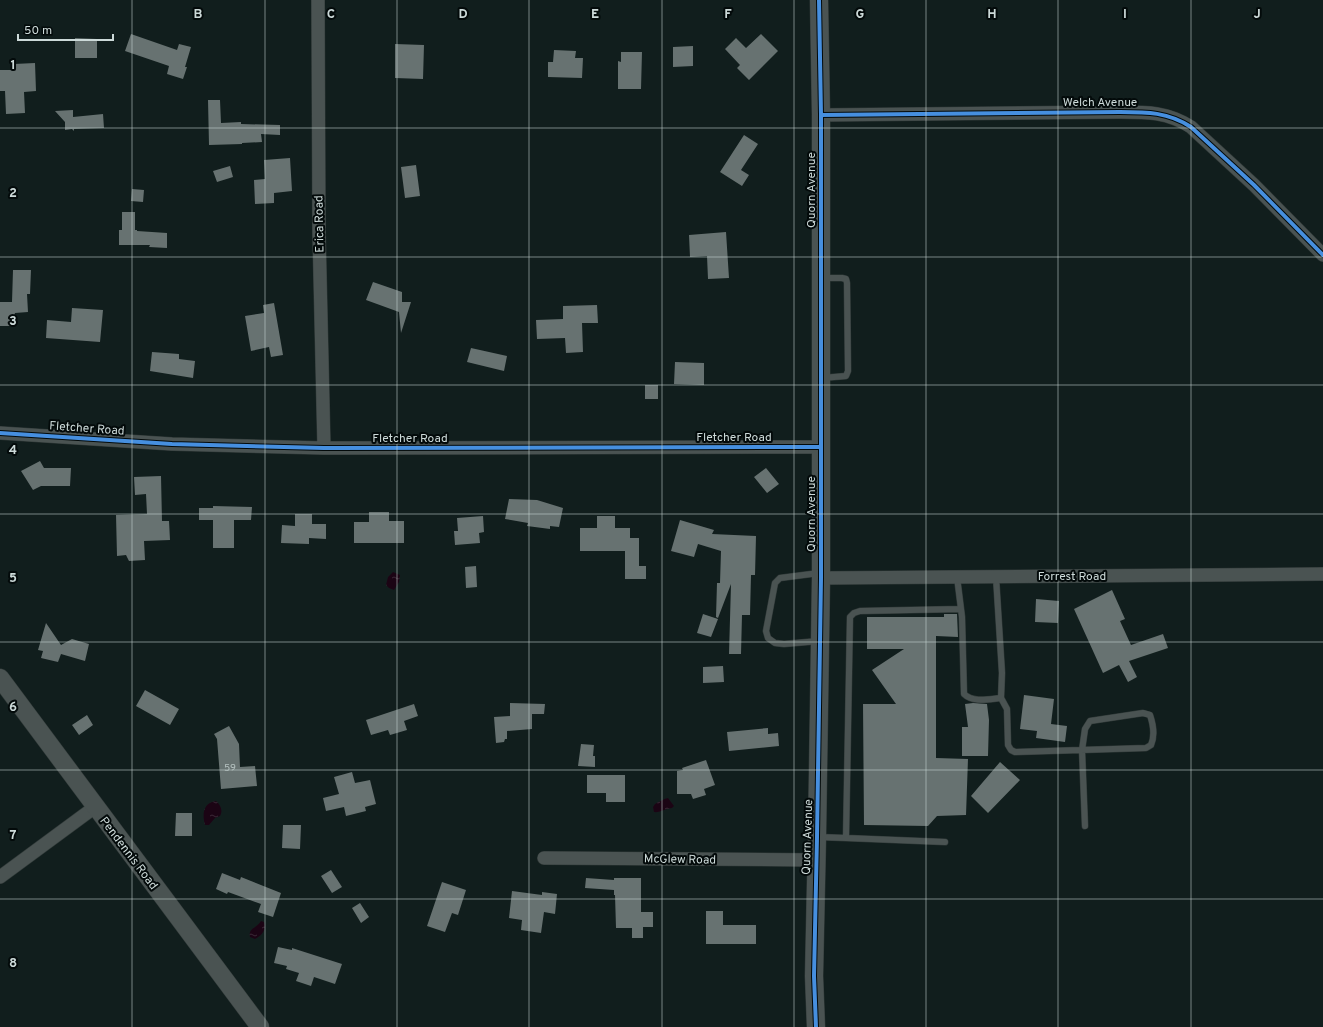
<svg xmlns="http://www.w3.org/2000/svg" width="1323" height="1027" viewBox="0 0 1323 1027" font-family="Overpass,sans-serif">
	<defs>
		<pattern id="water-ripples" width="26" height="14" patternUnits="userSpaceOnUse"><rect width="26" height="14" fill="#1b0414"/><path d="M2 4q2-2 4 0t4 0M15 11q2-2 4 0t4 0" fill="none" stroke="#3b2836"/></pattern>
	</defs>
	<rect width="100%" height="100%" fill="#111e1d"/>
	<!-- water -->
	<path fill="url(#water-ripples)" d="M393,572L400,575L399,582L394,590L389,588L386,585L388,577Z
		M668,798L674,806L672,808C667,808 660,813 654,812L653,807L655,804C659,802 663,799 668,798Z
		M216,801C221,805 223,811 220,816L215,818L209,825H205C202,814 203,803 216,801Z
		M261,921L264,922C267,930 261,936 255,939L250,937C248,928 256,929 261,921Z"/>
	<!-- building -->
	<path fill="#677271" d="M131,34L177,50L179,44L191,47L185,67H187L183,79L167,74L169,66L125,51Z
		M761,34L778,51L749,80L737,68L740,65L725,49L736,38L746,48Z
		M75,38L97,39V58H75Z
		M395,44L424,45L423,79L395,78Z
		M693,46V66L673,67V47Z
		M554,50L576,51L575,58H583L582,78L548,77V62H553Z
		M621,52H642L641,89H618V61L621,62Z
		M35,63L36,91L24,92L25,113L6,114L5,91H0V70H12L14,64Z
		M208,100H220L221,123L241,122V124L280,125V135L261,134L262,142L242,143V144L209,145Z
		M73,110V117L103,114L104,128L74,129V131L72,129L65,130V122L55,111Z
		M744,135L758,144L741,170L749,175L742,186L720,172Z
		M290,158L292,191L274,193V203L255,204L254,180L265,179L264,160Z
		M416,165L420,196L405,198L401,167Z
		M230,166L233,177L217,182L213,171Z
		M132,189L144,190L143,202L131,201Z
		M122,212H135V230H137V231L167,233V248L149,247L150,245H119V230H122Z
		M726,232L729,278L708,279L707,256L690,257L689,235Z
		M13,270H31L30,294H27L28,312L15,313L11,326H0V302H12Z
		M373,282L402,292V302H411L401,333L399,312L366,300Z
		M274,303L283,355L271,357L269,347L251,351L245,316L264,313L263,305Z
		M597,305L598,323H582L583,352L566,353L565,338L537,339L536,320L563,319V306Z
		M72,308L103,310L100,342L46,338L47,320L71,322Z
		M471,348L507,356L504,371L467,362Z
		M152,352L179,354V359L195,361L193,378L150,371Z
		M675,362L704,363V385L674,384Z
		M645,385H658V399H645Z
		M40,461L44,468H71L70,486H41L33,490L21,471Z
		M766,468L779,484L767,493L754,477Z
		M161,476L162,521H169L170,540L144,541L145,560L129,561L126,555L117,556L116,515L147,514L146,494L135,495L134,477Z
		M509,499L537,500L563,508L559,527L550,526V529L527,526L528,523L505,519Z
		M213,506L252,507L251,520H234V548H213V520H199V508H213Z
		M369,512H389V521H404V543H354V522H369Z
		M295,514H312V524H326V539L309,538V544L281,543L282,525L295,526Z
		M483,516L484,532L479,533L480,543L455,545L454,531H458L457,518Z
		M597,516H615V528H630V538H639V566H646V579H625V551H580V528H597Z
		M680,520L714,530L712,534L756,536L755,575H751L750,615H742L741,654H729L731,584L718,618L716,617L717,583H720L721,551L698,544L694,557L671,551Z
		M476,566L477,587L466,588L465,567Z
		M1112,590L1125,619L1120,621L1131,645L1163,634L1168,648L1129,661L1137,677L1128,682L1119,665L1103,673L1074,609Z
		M1036,599L1059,601L1058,623L1035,622Z
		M703,614L718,619L711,637L697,633Z
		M944,614H957L958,637L936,636V758L968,759L966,815L937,816L928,826L864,825L863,704H896L872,670L904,649H867V617H944Z
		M46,623L61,645L72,639L89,644L85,661L61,654L58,662L41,658L43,651L38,650Z
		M723,666L724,682L703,683V667Z
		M145,690L179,709L170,725L136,706Z
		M1024,695L1054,699L1051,724L1067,726L1065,742L1036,738L1037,731L1020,729Z
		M510,703L545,704L544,714H532V729L507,731V739H505L504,742L496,743L494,717L510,716Z
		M973,703L987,704L989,720L988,756H962V727H968L965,704Z
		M414,704L418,716L404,721L407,730L390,735L388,730L371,735L366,720Z
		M87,715L93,725L79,735L72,725Z
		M229,726L239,744L240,767L255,766L257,786L221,789L217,739L214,734Z
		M768,728V734L778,733L779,746L729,751L727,732Z
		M581,744L594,745L593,756H595V767L578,766Z
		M706,760L715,785L704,789L706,795L693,799L691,794H677V771L683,770L682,768Z
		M1000,762L1020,780L988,813L971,796Z
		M352,772L355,783L370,780L376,804L365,807L366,811L346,816L344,807L326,811L323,798L339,794L334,777Z
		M587,775H625V802H606V793H587Z
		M176,813H192V836H175Z
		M283,825H301L300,849L282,848Z
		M331,870L342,887L332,893L321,876Z
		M222,873L240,880L241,877L281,893L273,917L258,912L261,904L228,892L227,894L216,889Z
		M586,878L614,880V878H641V912H653V927H643V938H632V928H616L615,895H614V890L585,888Z
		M442,882L466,890L458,915L452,913L445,932L427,926Z
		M512,891L542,895V892L557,894L555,914L544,912L541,933L521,930L522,920L509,918Z
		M360,903L369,917L361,923L352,908Z
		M706,911H723V925H756V944H706Z
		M278,947L292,950V948L342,964L335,984L314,977L311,986L296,981L299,973L286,969L287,966L274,963Z"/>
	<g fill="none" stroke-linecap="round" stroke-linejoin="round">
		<defs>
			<path id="lane" d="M822,378L846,376L848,371L847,283L846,279L842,278H823
				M819,573L780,578L775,583L766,631L768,638L775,643L784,644L819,641
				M957,577L962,617L964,694C973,703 989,699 1001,698L1007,709L1008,745L1011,750L1015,752L1146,748L1151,745C1155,736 1153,724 1150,715L1143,713L1090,721L1085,729L1082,750L1085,826
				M996,577L1002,673L1001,698
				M818,837L846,838L850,617L854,613L860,611L961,609
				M846,838L945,842"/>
			<path id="street" d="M318,0L319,232L324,448
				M821,115L1120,112C1147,112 1168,112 1191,127L1254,185L1323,255
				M0,433L172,444L324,448L821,447
				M821,578L1323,574
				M544,858L816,860
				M0,877L95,807"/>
			<path id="secondary" d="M0,678L260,1027
				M816,1027L814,976L817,837L821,578V115L819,0"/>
		</defs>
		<!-- lane casing -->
		<use href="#lane" stroke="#313a39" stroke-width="7"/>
		<!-- street casing -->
		<use href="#street" stroke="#313a39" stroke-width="14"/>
		<!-- secondary casing -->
		<use href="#secondary" stroke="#313a39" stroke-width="19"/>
		<!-- lane -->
		<use href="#lane" stroke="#4a5352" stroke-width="6"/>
		<!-- street -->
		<use href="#street" stroke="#4a5352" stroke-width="13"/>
		<!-- secondary -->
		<use href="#secondary" stroke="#4a5352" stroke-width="18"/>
		<defs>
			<path id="cycleway" d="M821,115L1120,112C1147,112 1168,112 1191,127L1254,185L1323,255
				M0,433L172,444L324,448L821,447
				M816,1027L814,976L817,837L821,578V115L819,0"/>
		</defs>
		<!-- cycleway casing -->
		<use href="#cycleway" stroke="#030a0a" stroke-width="6"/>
		<!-- cycleway -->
		<use href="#cycleway" stroke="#468fdf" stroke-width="4"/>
	</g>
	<!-- grid -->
	<path fill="none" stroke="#cddad9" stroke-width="1" stroke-opacity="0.55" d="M132,0V1027M265,0V1027M397,0V1027M529,0V1027M662,0V1027M794,0V1027M926,0V1027M1058,0V1027M1191,0V1027M0,128H1323M0,257H1323M0,385H1323M0,514H1323M0,642H1323M0,770H1323M0,899H1323"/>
	<g text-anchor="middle" stroke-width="4" stroke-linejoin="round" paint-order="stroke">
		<!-- number labels -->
		<g font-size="10" fill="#b4c0bf">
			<text x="230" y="771">59</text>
		</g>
		<!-- street labels -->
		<g font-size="12" fill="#cddad9" stroke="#030a0a">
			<text x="1100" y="106">Welch Avenue</text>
			<text transform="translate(811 190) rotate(-90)" y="4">Quorn Avenue</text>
			<text transform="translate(319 224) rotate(-91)" y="4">Erica Road</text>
			<text transform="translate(87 428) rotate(4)" y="4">Fletcher Road</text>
			<text x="734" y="441">Fletcher Road</text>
			<text x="410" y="442">Fletcher Road</text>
			<text transform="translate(811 514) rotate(-90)" y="4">Quorn Avenue</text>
			<text x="1072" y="580">Forrest Road</text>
			<text transform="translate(807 837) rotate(-88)" y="4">Quorn Avenue</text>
			<text transform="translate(129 853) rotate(53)" y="4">Pendennis Road</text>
			<text transform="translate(680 859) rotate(1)" y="4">McGlew Road</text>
		</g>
	</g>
	<g font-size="13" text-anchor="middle" font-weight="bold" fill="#cddad9" stroke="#030a0a" stroke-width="4" stroke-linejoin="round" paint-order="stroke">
		<text x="198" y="18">B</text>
		<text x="331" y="18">C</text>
		<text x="463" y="18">D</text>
		<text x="595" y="18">E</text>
		<text x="728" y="18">F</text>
		<text x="860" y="18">G</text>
		<text x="992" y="18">H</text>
		<text x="1125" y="18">I</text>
		<text x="1257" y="18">J</text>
		<text x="13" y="69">1</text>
		<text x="13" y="197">2</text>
		<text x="13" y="325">3</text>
		<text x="13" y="454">4</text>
		<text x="13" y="582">5</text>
		<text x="13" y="711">6</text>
		<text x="13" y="839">7</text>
		<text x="13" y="967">8</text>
	</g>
	<!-- scale -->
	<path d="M18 34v6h95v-6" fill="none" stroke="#cddad9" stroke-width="2"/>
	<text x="24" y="34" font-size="12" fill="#cddad9" stroke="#030a0a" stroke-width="3" paint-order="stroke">50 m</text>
</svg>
